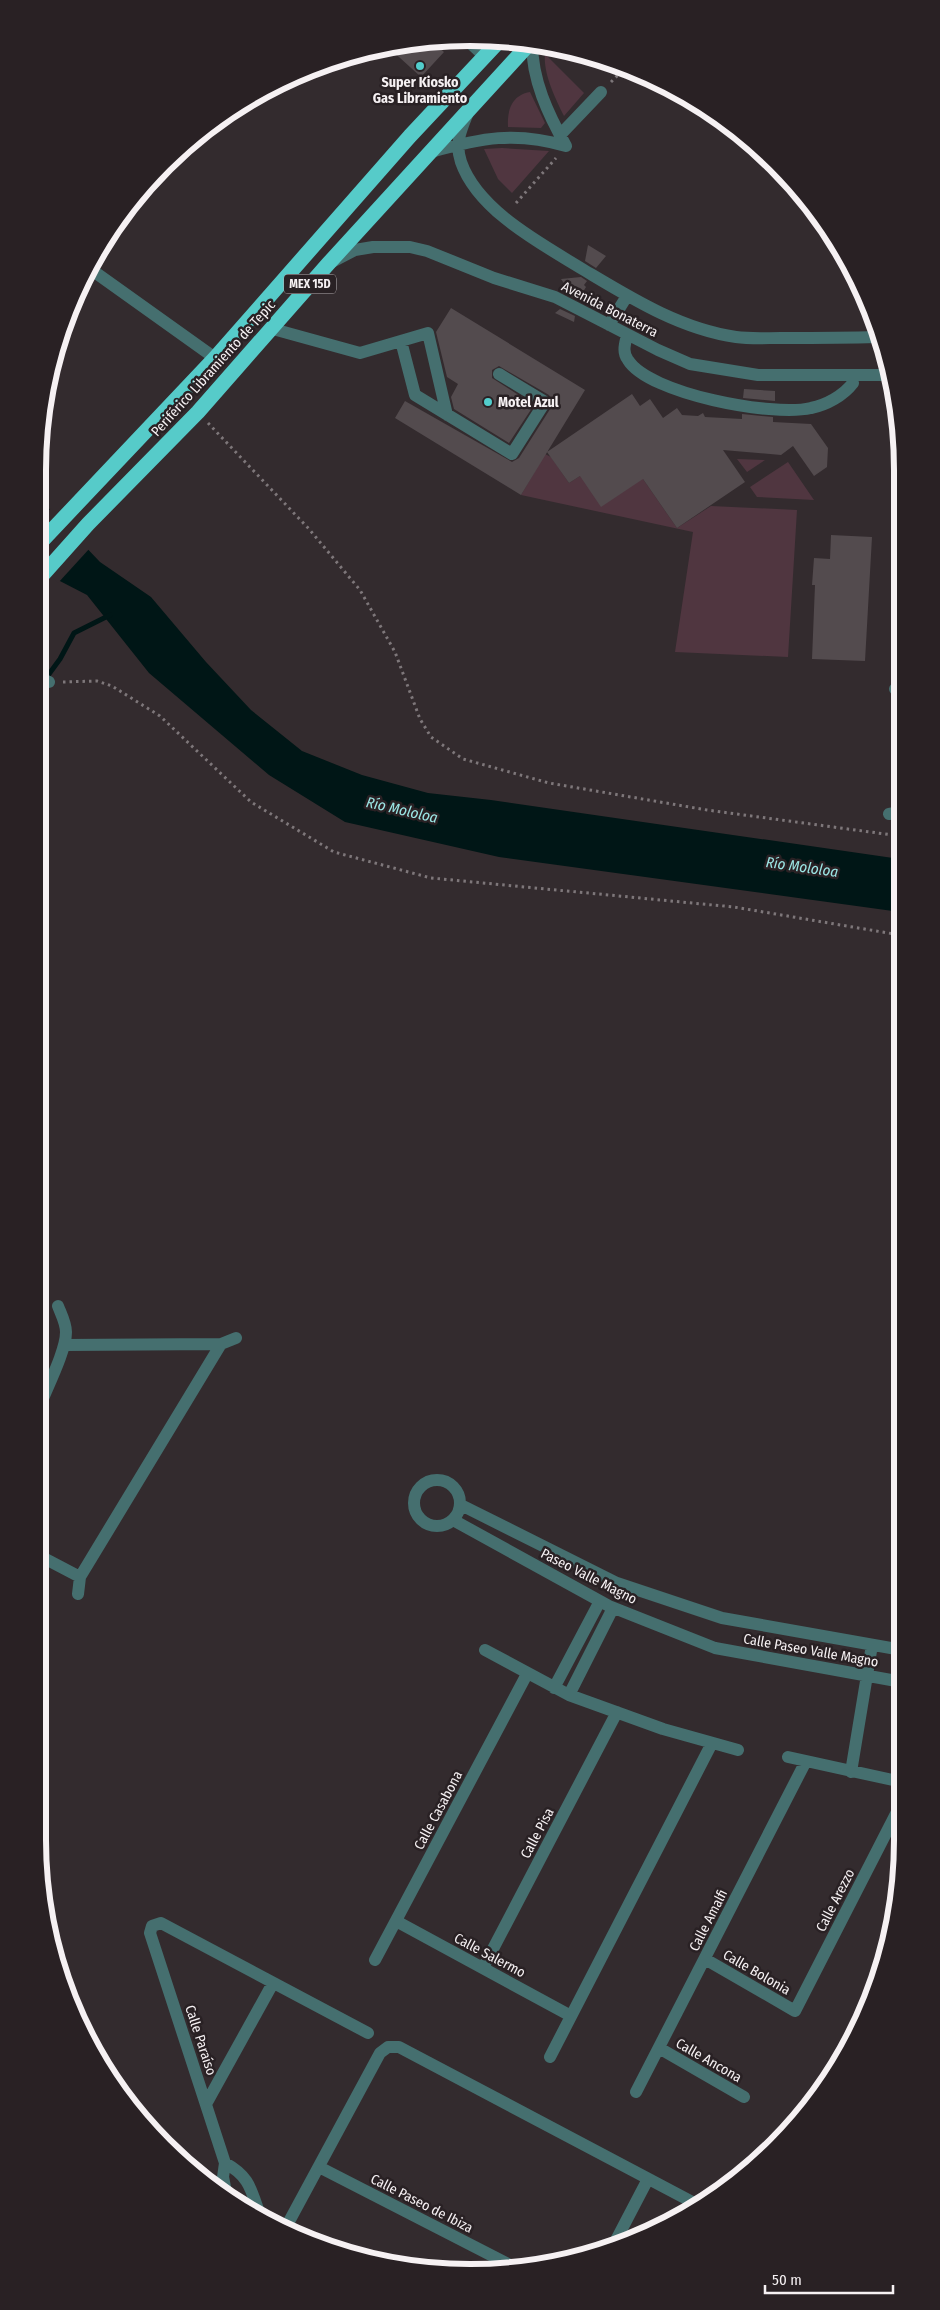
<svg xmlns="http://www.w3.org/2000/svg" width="940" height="2310" viewBox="0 0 940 2310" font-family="'Fira Sans Condensed',sans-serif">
	<rect width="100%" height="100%" fill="#332b2e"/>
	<!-- green -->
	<path fill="#503640" d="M545,54L584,93L564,116C555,98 543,73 545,54Z
		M530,92L545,123L541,128L508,127C507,110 512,95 530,92Z
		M502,148L549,151L512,193L498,179L484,149Z
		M545,454L551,457L569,483L580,476L643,479L677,528L711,506L797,510L788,657L675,652L693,532L521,495Z
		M737,459L765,460L747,472Z
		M788,462L814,500L757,497L750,487Z"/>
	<!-- water -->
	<path fill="#001616" d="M38,497L100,562L151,597L206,662L251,710L302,751L362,775L428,793L491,800L900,859V912L499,857L345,822L269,775L149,673L87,595L56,579L38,559Z"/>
	<!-- pier -->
	<path fill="#332b2e" d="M51,508L90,548L58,583L38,563V523Z"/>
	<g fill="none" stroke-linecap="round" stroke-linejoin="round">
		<!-- stream -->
		<path stroke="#001616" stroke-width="5" d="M38,689L60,659L74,633L110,615"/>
	</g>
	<!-- building -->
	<path fill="#534b4e" d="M431,40L444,52L421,77L388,47Z
		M588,245L606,256L596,268L585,261Z
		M581,277L587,281L584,285L586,287L578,300L570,296L571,294L561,279Z
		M451,308L585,390L521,495L395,418L405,401L512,462L519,458L552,406L553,402L549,395L499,366L492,370V378L534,405L509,443L454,409L451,397L458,384L447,377L436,332Z
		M560,309L575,316L574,322L555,313Z
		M744,389L775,391V401L743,398Z
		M632,394L640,406L650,399L663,418L677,408L682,415L698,416L703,413L705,417L742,419V414L773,417V422L811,424L828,448L827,467L814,476L793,446L781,455L723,450L745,482L677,528L643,479L601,507L580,476L569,483L547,452Z
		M831,535L872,537L865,661L812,659L815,585H812L814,558L830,559Z"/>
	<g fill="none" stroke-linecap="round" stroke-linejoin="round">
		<!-- path -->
		<path stroke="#7e777a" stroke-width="3" stroke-dasharray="2.5 4" stroke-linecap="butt" d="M611,82L625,68
			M516,203L556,158
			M208,423L309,529L360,590L395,652L420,719L431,737L463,759L549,783L707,810L900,836
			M63,682L97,681L112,686L160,716L251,802L334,852L431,878L734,907L900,935"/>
		<!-- minor -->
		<path stroke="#456f6f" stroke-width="12" d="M466,39L485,57
			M532,43C532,80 548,114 566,146
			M467,115C460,132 455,144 461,162C478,211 542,244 584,270C631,298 680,329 736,337C750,339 766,338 781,338C813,338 844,338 876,337
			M560,135L601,92
			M431,152C481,138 516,131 566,146
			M332,262L355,250L373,247H410L427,251L494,278L555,297L658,350L690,364L758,375H887
			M89,268L215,358
			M609,325L627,296
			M273,329L360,353L428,333L447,415
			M627,335C625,344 622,352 628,360C649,394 773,417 811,408C826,405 843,396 853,383
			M401,341L415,395L512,454L545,402L499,374
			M38,677L49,682
			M895,689H899
			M889,814L900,812
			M64,1345L221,1344
			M38,1411C45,1391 66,1352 66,1332C66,1323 61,1314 58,1306
			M414 1503a23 23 0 1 1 46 0a23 23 0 1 1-46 0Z
			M461,1505L617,1583L722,1618L902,1650
			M453,1520L609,1606L715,1648L902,1682
			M38,1555L80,1577
			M78,1594L80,1577L221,1344L236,1338
			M485,1650L569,1695L663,1729L738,1750
			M554,1688L600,1601
			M569,1695L613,1608
			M788,1757L902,1782
			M851,1772L872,1645
			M396,1921L571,2016
			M705,1959L795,2011L902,1802
			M375,1960L527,1674
			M483,1968L617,1712
			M659,2048L744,2097
			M550,2057L712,1743
			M636,2092L806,1761
			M206,2104L273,1983
			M225,2163C251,2177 251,2191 261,2218
			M319,2167L512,2266
			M226,2192L223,2177L225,2163L150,1933L152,1926L161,1923L368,2033
			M285,2229L380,2053L388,2047H399L698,2205
			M613,2246L648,2179"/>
		<!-- highway -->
		<path stroke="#56cbc9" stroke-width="15" d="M38,545L215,358L410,136L500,40
			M38,580L88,524L198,412L328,264L531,42"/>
	</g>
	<!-- markers -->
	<g fill="#52cdcc" stroke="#292124" stroke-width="2">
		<circle cx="420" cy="66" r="5"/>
		<circle cx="488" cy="402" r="5"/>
	</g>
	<g text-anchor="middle" stroke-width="5" stroke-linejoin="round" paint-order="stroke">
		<!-- shield labels -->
		<rect fill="#292124" stroke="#b8b3b5" stroke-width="1" x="284" y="274.5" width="52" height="19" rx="4"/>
		<g font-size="12" font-weight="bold" fill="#f6f1f3">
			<text x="310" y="288">MEX 15D</text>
		</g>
		<!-- poi labels -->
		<g font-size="14" font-weight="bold" fill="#f6f1f3" stroke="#292124">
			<text x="420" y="87">Super Kiosko<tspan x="420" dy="16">Gas Libramiento</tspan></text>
			<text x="498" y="407" text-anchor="start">Motel Azul</text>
		</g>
		<!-- street labels -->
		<g font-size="14" fill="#f6f1f3" stroke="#292124">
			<text transform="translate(610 309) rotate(27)" y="5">Avenida Bonaterra</text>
			<text transform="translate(213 368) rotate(-48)" y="5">Periférico Libramiento de Tepic</text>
			<text transform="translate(589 1576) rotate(27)" y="5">Paseo Valle Magno</text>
			<text transform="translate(811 1650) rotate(10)" y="5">Calle Paseo Valle Magno</text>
			<text transform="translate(438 1810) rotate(-62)" y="5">Calle Casabona</text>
			<text transform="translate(537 1833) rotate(-62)" y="5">Calle Pisa</text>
			<text transform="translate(835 1900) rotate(-63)" y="5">Calle Arezzo</text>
			<text transform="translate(708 1920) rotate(-63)" y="5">Calle Amalfi</text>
			<text transform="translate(490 1955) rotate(28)" y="5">Calle Salermo</text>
			<text transform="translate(757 1972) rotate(30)" y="5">Calle Bolonia</text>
			<text transform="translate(201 2040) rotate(72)" y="5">Calle Paraíso</text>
			<text transform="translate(709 2060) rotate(30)" y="5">Calle Ancona</text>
			<text transform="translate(422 2203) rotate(27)" y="5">Calle Paseo de Ibiza</text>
		</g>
		<!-- water labels -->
		<g font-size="15" font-style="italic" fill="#9ce7e6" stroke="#292124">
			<text transform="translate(402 810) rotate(13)" y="5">Río Mololoa</text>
			<text transform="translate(802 867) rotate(8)" y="5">Río Mololoa</text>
		</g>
	</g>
	<!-- crop -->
	<path d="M0 0H940V2310H0ZM470 46H470A424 424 0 0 1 894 470V1840A424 424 0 0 1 470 2264H470A424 424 0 0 1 46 1840V470A424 424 0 0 1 470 46Z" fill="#292124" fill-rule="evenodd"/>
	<path fill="none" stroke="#f6f1f3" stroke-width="6" d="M470 46H470A424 424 0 0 1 894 470V1840A424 424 0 0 1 470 2264H470A424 424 0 0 1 46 1840V470A424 424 0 0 1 470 46Z"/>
	<!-- scale -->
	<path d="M765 2285v8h128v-8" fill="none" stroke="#f6f1f3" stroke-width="2.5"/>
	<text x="772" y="2285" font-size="15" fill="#f6f1f3" stroke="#292124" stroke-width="4" paint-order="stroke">50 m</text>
</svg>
